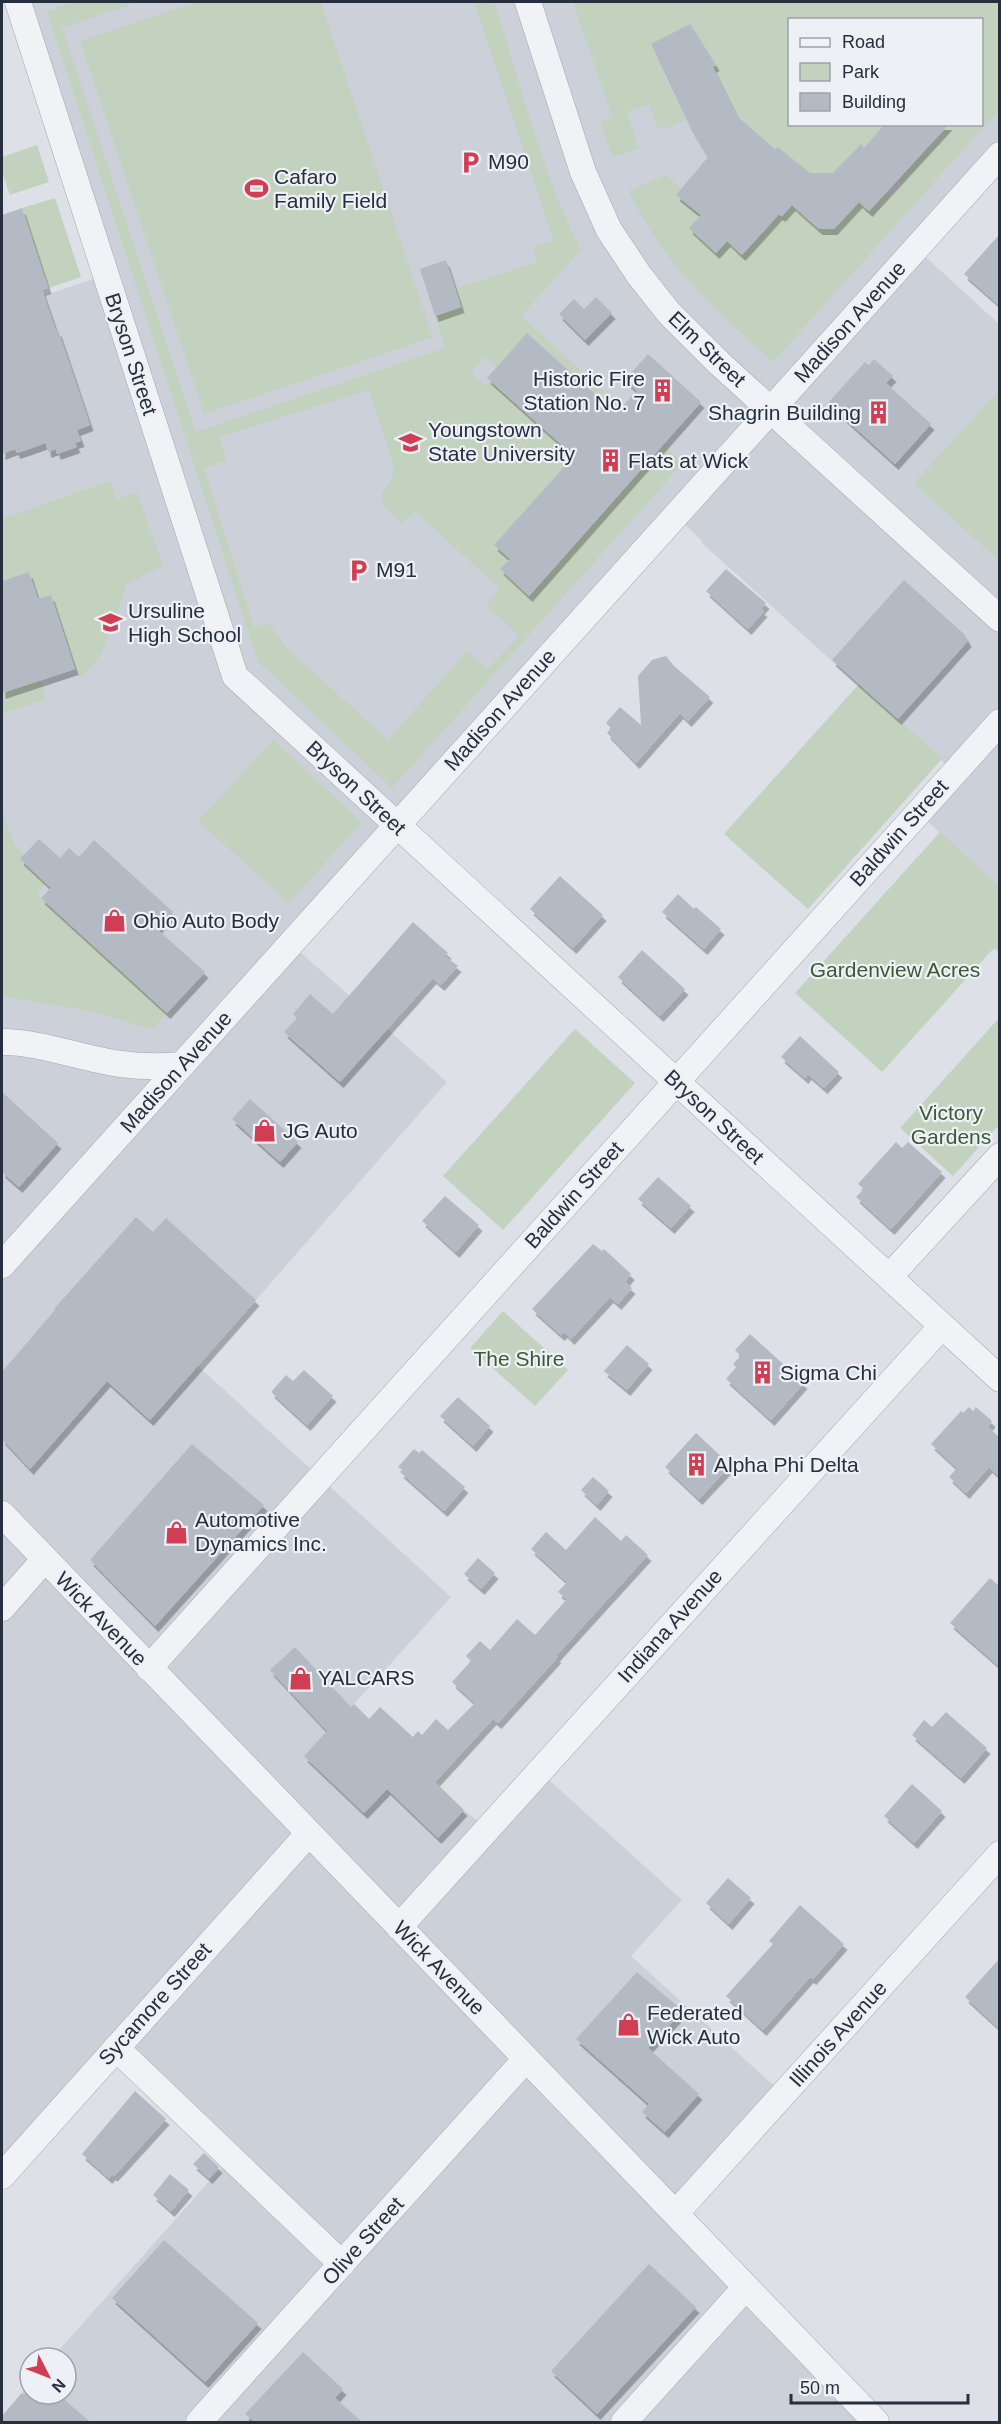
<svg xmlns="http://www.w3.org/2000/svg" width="1001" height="2424" viewBox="0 0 1001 2424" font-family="Helvetica,sans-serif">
	<defs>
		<filter id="shadow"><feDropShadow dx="3.5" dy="6" stdDeviation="0" flood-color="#0004"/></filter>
	</defs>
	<rect width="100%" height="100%" fill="#dde1e7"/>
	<!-- built -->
	<path fill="#cbd0d9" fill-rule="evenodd" d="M18,2H999V155L916,248L999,324V886L918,813L954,772L702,543V541L676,516L291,944L447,1082L198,1366L451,1597L354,1704L464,1810L487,1829L539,1771L682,1900L631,1956L783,2094L676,2214L876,2422H2V2416L30,2383V2394H66V2358H52L237,2150L121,2043L2,2176V310L105,275ZM790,20H982V124H790Z"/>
	<!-- green -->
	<path fill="#c3d2be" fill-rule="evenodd" d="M74,2H138L62,28L196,432L445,348L435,316L461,307L455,289L537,262L533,247L553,240L474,2H494C521,84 541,172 581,250L521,316L683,463L392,788L258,662L47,11ZM528,333L658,451L611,501L612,503L568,548L570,550L529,595L500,569L510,559L574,456L490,380L485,385L471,372L484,357L497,367ZM369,390L394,466L392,478L381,495L383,507L401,523L415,511L500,589L489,601L488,607L519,636L488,669L467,651L388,740L287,648L270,625L267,623L254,627L204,468L227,460L219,437Z
		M197,2H321L433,337L204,414L80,41Z
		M573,2H999V110L773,362C739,331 705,301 675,265C656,242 642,216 628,191L666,175L681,189L676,195L701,215L689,228L716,253L727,241L742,255L759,196L781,216L795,203L802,214L819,229H833L856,199L869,211L887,192L892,196L902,184L899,180L932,141L936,143L947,125L982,124V20L940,19L932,17L931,20H790V124L885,125L864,148L860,145L849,156L853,161L818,184L778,147L775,149L741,125L713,67L716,65L690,24L651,45L665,73L663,74L687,119L664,129L657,126L649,104L627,112L639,148L612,157L600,122L612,117Z
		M37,145L49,182L10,195L2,172V157Z
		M55,198L81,277L49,288L45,277L41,278L22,208Z
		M999,390V561L914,483Z
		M110,481L117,499L137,492L163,565L126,585C117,610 104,668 78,677L51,596L38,599L29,572L2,581V519Z
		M41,680L46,699L2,714V693Z
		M859,684L942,759L808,909L724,834Z
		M273,740L362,822L289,903L198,821Z
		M2,810L14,844L46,883L37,894L167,1013L152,1029L90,1011L2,996Z
		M940,832L999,886V952L994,948L882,1072L795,993Z
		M999,1018V1125L953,1176L900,1128Z
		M575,1029L635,1083L503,1230L443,1176Z
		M503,1311L568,1370L535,1406L470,1348Z"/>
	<!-- building -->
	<path fill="#b4bac4" filter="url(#shadow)" d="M690,24L716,65L713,67L737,116L775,149L778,147L810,173H833L861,144L864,148L885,124H949L869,211L859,202L834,229H819L792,205L782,216L779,214L742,255L727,241L716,253L689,228L701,215L676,195L708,157L692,131L651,44Z
		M22,208L48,288L42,290L56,331L58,330L90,425L77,430L81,441L75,443L77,447L57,454L56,449L48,452L46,443L17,453L15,449L2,454V215Z
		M999,235V305L964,274Z
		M446,260L461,307L435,316L420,269Z
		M596,297L612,313L585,340L559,314L574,299L584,309Z
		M527,333L616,413L637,391L625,380L648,354L701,402L529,596L500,569L510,559L494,545L574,456L487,378Z
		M874,359L893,376L886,383L931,424L895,464L828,403L865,362L869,365Z
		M726,569L766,603L761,609L764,611L748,629L706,591Z
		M29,572L38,599L51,595L75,669L2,693V581Z
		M904,580L964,634L968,641L898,719L832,660Z
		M666,656L673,665L710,697L688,721L680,713L636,763L607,733L611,728L606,723L620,707L641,725L638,676L652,660Z
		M39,839L60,858L69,848L79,857L94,840L173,912L157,929L205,972L167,1013L41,898L51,888L20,859Z
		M560,876L603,915L573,948L530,909Z
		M678,894L694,909L696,907L721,929L704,949L662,912Z
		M413,922L448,953L445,956L458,966L441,985L433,978L340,1082L284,1032L297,1018L293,1014L310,994L333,1014Z
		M642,950L685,989L660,1016L618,977Z
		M800,1036L839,1072L824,1088L808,1074L805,1078L781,1057Z
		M2,1092L58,1143L19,1187L2,1172Z
		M250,1099L298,1142L280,1162L232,1119Z
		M896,1142L902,1148L908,1142L942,1172L891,1229L856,1197L864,1189L858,1184Z
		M658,1177L691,1206L671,1228L638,1199Z
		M445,1196L479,1225L456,1252L422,1221Z
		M136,1217L153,1232L166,1218L256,1300L150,1420L107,1381L30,1469L2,1439V1372L55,1310L54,1309Z
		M593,1244L602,1251L604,1249L631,1274L625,1282L632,1288L618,1304L610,1297L571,1339L564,1332L561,1335L532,1309Z
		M750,1334L804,1383L771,1420L726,1379L736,1367L733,1364L741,1356L735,1350Z
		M627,1345L649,1364L627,1390L604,1371Z
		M304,1370L333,1396L307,1425L271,1392L286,1375L293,1381Z
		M458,1397L490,1426L473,1446L440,1416Z
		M969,1407L973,1411L976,1407L992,1421L988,1427L999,1437V1476L989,1467L966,1493L949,1477L957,1468L931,1444L961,1411L963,1413Z
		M696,1433L725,1460L722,1463L728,1468L699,1499L665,1467Z
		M192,1444L264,1505L155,1626L90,1560Z
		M414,1449L419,1453L422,1450L465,1487L444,1511L400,1472L402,1470L398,1467Z
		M593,1477L609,1491L597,1505L581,1490Z
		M595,1517L621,1541L626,1535L648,1555L556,1656L558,1657L498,1723L493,1719L435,1782L464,1810L438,1838L387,1789L364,1813L304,1756L327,1731L270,1670L295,1647L351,1707L354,1704L369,1719L380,1707L413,1737L418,1731L422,1735L436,1719L448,1730L475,1703L452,1682L471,1661L466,1656L480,1641L490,1650L517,1619L535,1635L567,1599L558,1592L567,1582L531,1549L546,1532L566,1550Z
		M478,1558L495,1573L481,1589L464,1574Z
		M990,1578L999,1586V1666L950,1623Z
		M946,1712L987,1748L961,1778L912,1735L924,1720L932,1727Z
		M912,1784L942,1811L914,1843L884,1816Z
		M728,1878L751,1898L729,1924L706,1903Z
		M800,1905L844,1944L813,1979L810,1977L763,2030L726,1996L773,1944L769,1941Z
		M999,1959V2028L965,1997Z
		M637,1972L683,2011L648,2048L699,2094L665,2132L642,2112L649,2104L576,2039Z
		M135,2091L166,2119L114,2176L112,2174L109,2178L82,2154Z
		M204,2153L219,2167L209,2178L193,2164Z
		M170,2174L189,2190L171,2211L153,2195Z
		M164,2240L258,2323L205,2382L112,2298Z
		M649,2264L696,2307L597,2414L551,2371Z
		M303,2352L343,2389L335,2398L362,2422H255L245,2414Z
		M21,2394H58L90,2422H2V2416Z"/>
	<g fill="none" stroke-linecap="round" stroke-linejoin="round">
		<defs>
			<path id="minor" d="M18,2L235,676L1000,1379
				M528,2L583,172L609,230L639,275L669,313L719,363L1000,619
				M2,1042C43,1042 81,1059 121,1064C142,1067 161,1067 182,1065
				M2,1265L1000,155
				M889,1277L1000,1156
				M2,1514L876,2422
				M2,1608L44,1560
				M149,1668L1000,722
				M399,1927L942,1326
				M116,2048L342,2264
				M2,2176L309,1833
				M676,2213L1000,1854
				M199,2422L526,2059
				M624,2422L746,2287"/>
		</defs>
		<!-- minor casing -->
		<use href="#minor" stroke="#a2a8b1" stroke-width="27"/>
		<!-- minor -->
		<use href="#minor" stroke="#f0f2f6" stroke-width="26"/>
	</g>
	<!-- icons -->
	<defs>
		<symbol id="parking-bare" viewBox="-9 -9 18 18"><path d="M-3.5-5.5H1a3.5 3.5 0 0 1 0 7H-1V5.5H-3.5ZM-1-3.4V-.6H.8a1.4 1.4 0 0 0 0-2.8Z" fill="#d13e53" stroke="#edf0f5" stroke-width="2.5" paint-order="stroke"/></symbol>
		<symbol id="stadium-bare" viewBox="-9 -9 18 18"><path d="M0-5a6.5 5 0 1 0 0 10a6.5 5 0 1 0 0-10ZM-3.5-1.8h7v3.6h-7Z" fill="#d13e53" stroke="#edf0f5" stroke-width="2.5" paint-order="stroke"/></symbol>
		<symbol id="building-bare" viewBox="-9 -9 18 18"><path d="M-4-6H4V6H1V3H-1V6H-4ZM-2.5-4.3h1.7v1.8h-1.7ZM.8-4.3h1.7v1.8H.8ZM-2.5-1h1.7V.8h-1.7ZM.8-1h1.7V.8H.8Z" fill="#d13e53" stroke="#edf0f5" stroke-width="2.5" paint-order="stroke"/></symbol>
		<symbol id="university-bare" viewBox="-9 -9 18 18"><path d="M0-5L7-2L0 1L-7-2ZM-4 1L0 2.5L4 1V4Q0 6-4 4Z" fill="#d13e53" stroke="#edf0f5" stroke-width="2.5" paint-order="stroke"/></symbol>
		<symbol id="school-bare" viewBox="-9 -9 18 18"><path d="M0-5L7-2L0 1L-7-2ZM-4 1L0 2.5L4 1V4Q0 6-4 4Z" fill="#d13e53" stroke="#edf0f5" stroke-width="2.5" paint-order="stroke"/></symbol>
		<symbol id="shop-bare" viewBox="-9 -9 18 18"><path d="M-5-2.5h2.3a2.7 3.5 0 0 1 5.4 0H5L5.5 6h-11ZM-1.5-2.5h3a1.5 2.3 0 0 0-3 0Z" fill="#d13e53" stroke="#edf0f5" stroke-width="2.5" paint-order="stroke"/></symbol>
	</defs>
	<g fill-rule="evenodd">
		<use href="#parking-bare" x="454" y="146" width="33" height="33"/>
		<use href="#stadium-bare" x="240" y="172" width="33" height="33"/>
		<use href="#building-bare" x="646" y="374" width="33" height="33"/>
		<use href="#building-bare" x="862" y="396" width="33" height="33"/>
		<use href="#university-bare" x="394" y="426" width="33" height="33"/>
		<use href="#building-bare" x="594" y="444" width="33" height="33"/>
		<use href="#parking-bare" x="342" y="554" width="33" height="33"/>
		<use href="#school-bare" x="94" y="606" width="33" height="33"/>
		<use href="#shop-bare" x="98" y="904" width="33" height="33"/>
		<use href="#shop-bare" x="248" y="1114" width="33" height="33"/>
		<use href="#building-bare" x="746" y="1356" width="33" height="33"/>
		<use href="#building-bare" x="680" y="1448" width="33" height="33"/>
		<use href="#shop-bare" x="160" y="1516" width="33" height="33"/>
		<use href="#shop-bare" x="284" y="1662" width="33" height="33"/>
		<use href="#shop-bare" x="612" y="2008" width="33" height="33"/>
	</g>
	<g text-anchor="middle" stroke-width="4.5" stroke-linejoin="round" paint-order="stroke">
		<!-- poi labels -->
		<g font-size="21" fill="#262f3e" stroke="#edf0f5" text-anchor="start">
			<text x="488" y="169">M90</text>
			<text x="274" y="184">Cafaro<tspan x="274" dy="24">Family Field</tspan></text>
			<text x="645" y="386" text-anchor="end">Historic Fire<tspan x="645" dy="24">Station No. 7</tspan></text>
			<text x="861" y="420" text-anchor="end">Shagrin Building</text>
			<text x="428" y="437">Youngstown<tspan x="428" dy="24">State University</tspan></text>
			<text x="628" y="468">Flats at Wick</text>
			<text x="376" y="577">M91</text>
			<text x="128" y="618">Ursuline<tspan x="128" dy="24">High School</tspan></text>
			<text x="133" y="928">Ohio Auto Body</text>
			<text x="283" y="1138">JG Auto</text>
			<text x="780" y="1380">Sigma Chi</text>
			<text x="714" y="1472">Alpha Phi Delta</text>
			<text x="195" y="1527">Automotive<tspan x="195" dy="24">Dynamics Inc.</tspan></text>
			<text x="318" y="1685">YALCARS</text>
			<text x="647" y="2020">Federated<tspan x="647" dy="24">Wick Auto</tspan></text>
		</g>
		<!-- street labels -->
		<g font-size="21" fill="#262f3e" stroke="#edf0f5">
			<text transform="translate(850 322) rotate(-48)" y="7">Madison Avenue</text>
			<text transform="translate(707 349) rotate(44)" y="7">Elm Street</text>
			<text transform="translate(131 354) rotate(72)" y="7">Bryson Street</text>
			<text transform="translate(500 710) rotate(-48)" y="7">Madison Avenue</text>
			<text transform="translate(356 788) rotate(43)" y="7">Bryson Street</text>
			<text transform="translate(899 833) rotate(-48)" y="7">Baldwin Street</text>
			<text transform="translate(176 1072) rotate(-48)" y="7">Madison Avenue</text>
			<text transform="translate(714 1117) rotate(43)" y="7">Bryson Street</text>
			<text transform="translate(574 1195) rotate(-48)" y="7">Baldwin Street</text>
			<text transform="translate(101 1619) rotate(46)" y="7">Wick Avenue</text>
			<text transform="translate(670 1626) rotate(-48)" y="7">Indiana Avenue</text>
			<text transform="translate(439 1968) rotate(46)" y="7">Wick Avenue</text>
			<text transform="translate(155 2004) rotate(-48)" y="7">Sycamore Street</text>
			<text transform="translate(838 2034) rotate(-48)" y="7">Illinois Avenue</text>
			<text transform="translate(363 2241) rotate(-48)" y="7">Olive Street</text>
		</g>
		<!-- park labels -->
		<g font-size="21" fill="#3a5a33" stroke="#edf0f5">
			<text x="895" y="977">Gardenview Acres</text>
			<text x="951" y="1120">Victory<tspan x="951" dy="24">Gardens</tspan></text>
			<text x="519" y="1366">The Shire</text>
		</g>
	</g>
	<!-- border -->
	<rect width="1001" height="2424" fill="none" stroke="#262f3e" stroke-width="6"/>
	<!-- legend -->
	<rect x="788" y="18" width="195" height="108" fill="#edf0f5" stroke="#9da3ac" stroke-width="1.5"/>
	<rect x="800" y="38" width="30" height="9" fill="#f0f2f6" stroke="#9da3ac" stroke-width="1.5"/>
	<text x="842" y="48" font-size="18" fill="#262f3e">Road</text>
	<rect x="800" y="63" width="30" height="18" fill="#c3d2be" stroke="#9da3ac" stroke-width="1.5"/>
	<text x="842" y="78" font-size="18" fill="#262f3e">Park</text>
	<rect x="800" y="93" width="30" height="18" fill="#b4bac4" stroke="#9da3ac" stroke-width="1.5"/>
	<text x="842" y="108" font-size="18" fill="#262f3e">Building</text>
	<!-- north arrow -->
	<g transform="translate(48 2376) rotate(132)"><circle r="28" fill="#edf0f5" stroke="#9da3ac" stroke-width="1.5"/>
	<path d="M0-4.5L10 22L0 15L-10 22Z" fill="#d13e53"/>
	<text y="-9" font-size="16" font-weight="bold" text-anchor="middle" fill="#262f3e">N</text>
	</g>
	<!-- scale -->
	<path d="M791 2394v9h177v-9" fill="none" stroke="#262f3e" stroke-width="3"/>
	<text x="800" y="2394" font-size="18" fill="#262f3e" stroke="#edf0f5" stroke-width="4.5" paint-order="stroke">50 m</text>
</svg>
